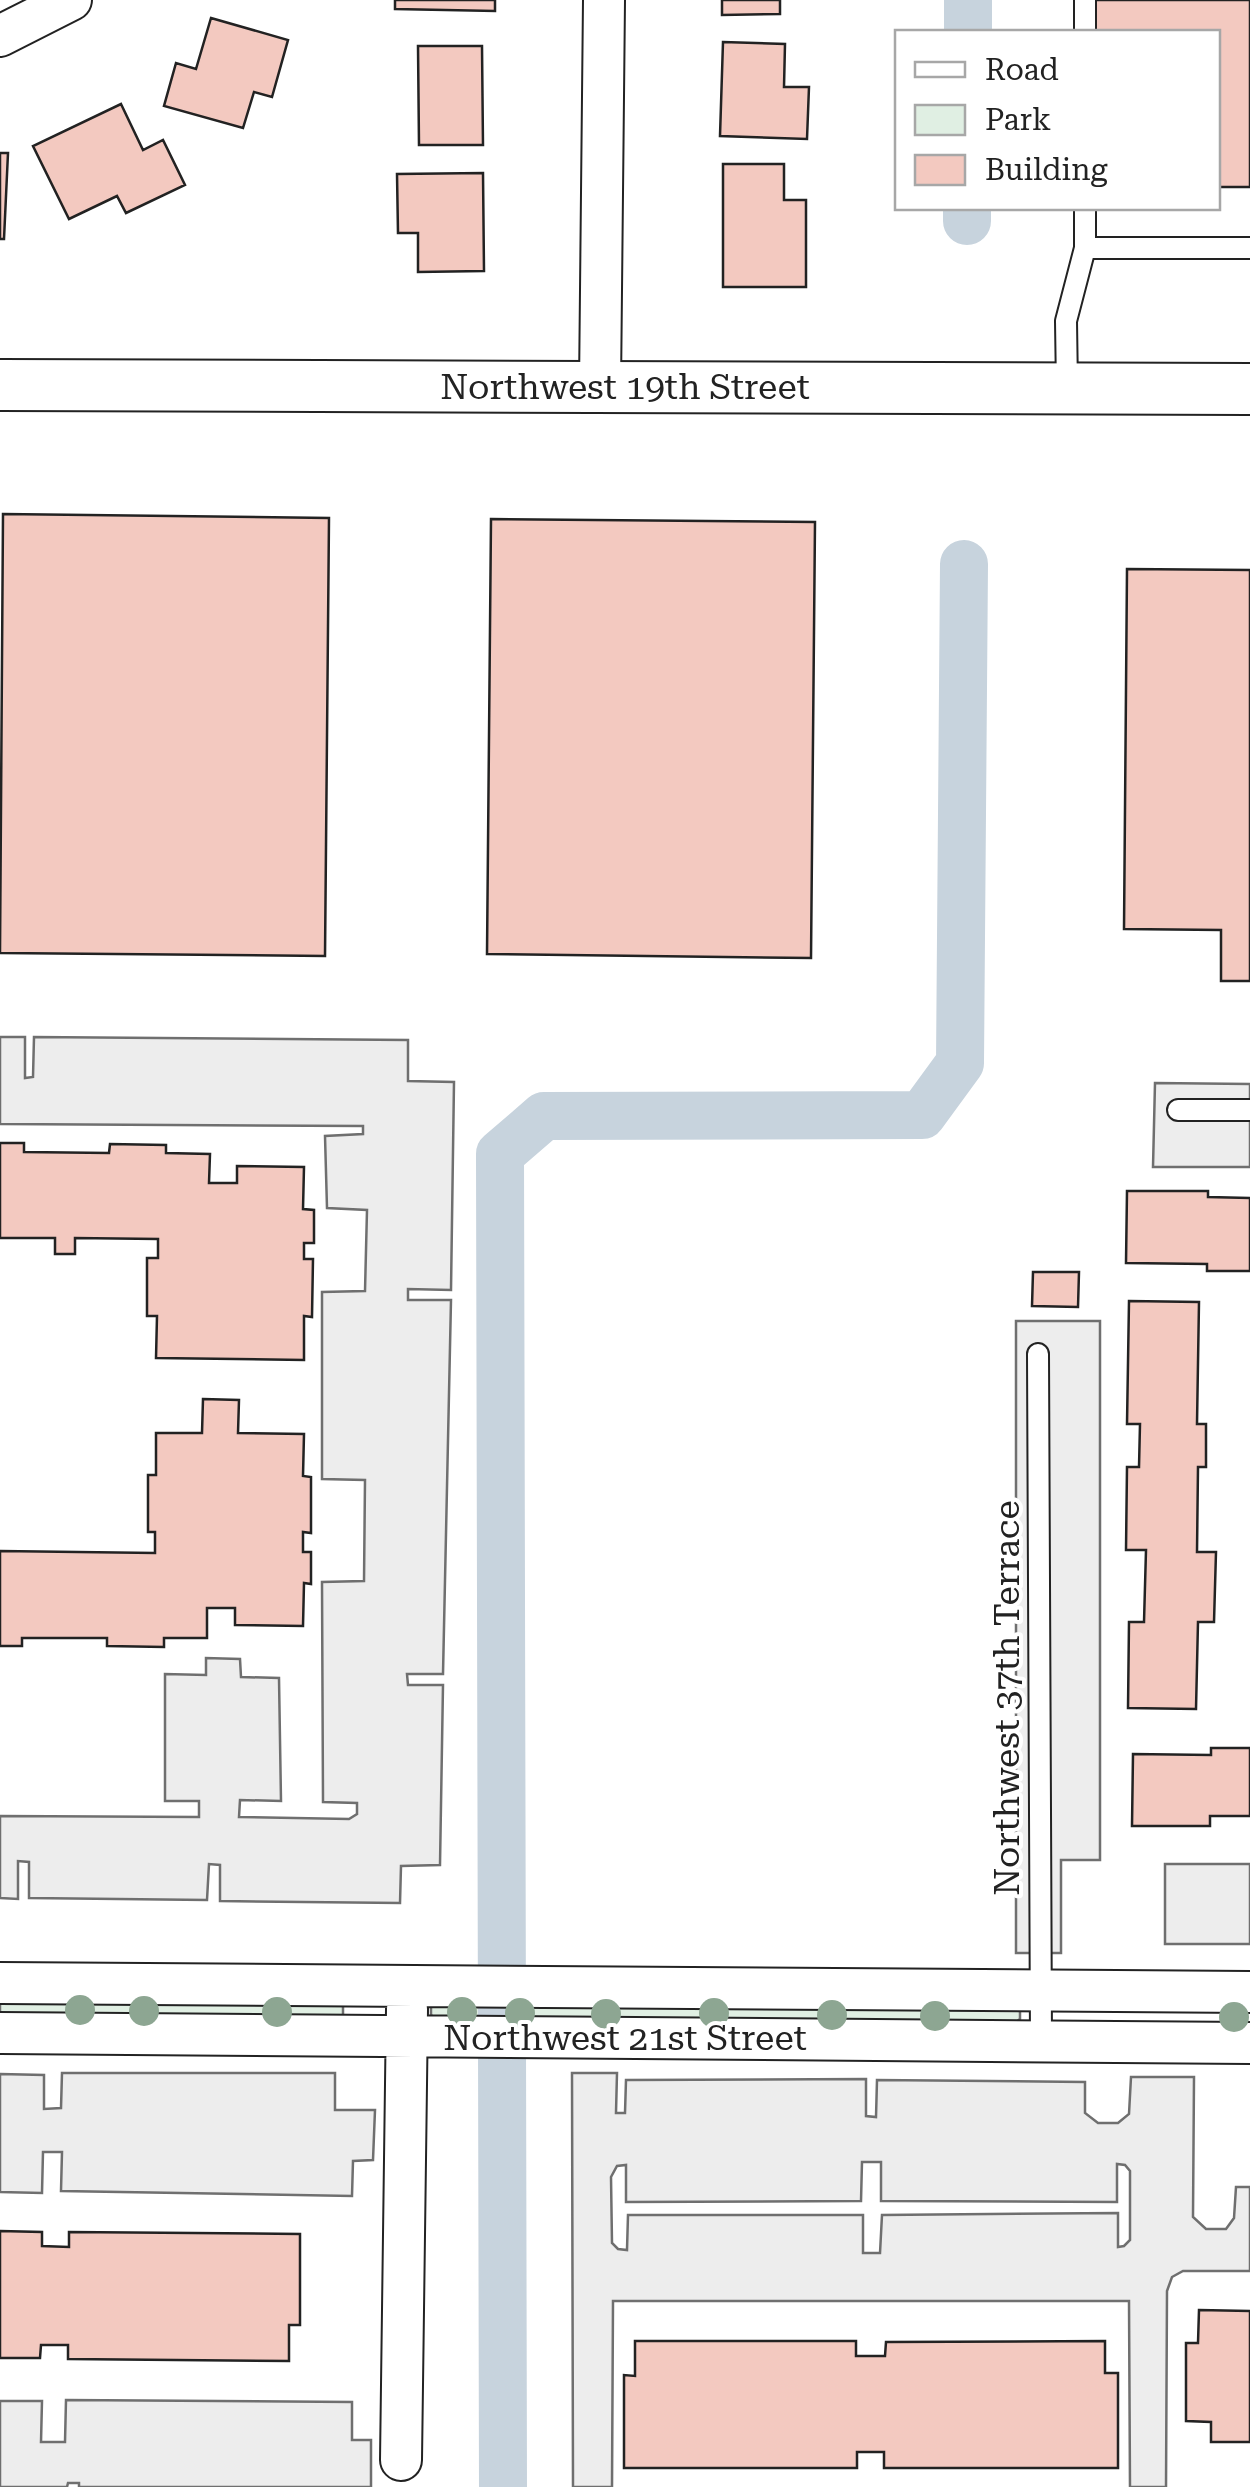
<svg xmlns="http://www.w3.org/2000/svg" width="1250" height="2487" viewBox="0 0 1250 2487" font-family="'Roboto Serif',serif">
	<rect width="100%" height="100%" fill="#fff"/>
	<!-- green -->
	<path fill="#e0efe3" stroke="#6f6f6f" stroke-width="2.5" d="M0,1997L343,2005V2015L333,2021L0,2018Z
		M439,2000L1020,2010V2019L1010,2027L440,2022L431,2015V2006Z"/>
	<!-- parking -->
	<path fill="#ededed" stroke="#6f6f6f" stroke-width="2.5" fill-rule="evenodd" d="M0,1037H25V1078L33,1077L34,1037L408,1040V1081L454,1082L451,1290L408,1289V1300H451L443,1674H407L408,1685H443L440,1865L401,1866L400,1903L220,1901V1865L209,1864L207,1900L29,1898V1862L18,1861V1899L0,1898V1816L199,1817V1801H165V1674L206,1675V1658L240,1659L241,1677L279,1678L281,1801L240,1800L239,1817L349,1819L357,1814V1803L323,1802L322,1582L364,1581L365,1480L322,1479V1292L365,1291L367,1210L327,1208L325,1136L363,1134V1126L0,1124Z
		M1155,1083L1250,1084V1167H1153Z
		M1016,1321H1100V1860H1061V1953H1016Z
		M1165,1864H1250V1944H1165Z
		M62,2073H335V2110H375L373,2160L353,2161L352,2196L61,2191L62,2152H43L42,2193L0,2192V2074L44,2075V2109L61,2108Z
		M572,2073H617L616,2113H625L626,2080L866,2079V2116L876,2117L877,2080L1085,2082V2113L1098,2123H1118L1129,2114L1131,2077H1194L1193,2217L1206,2229H1226L1234,2218L1236,2187H1250V2271H1183L1172,2277L1167,2291L1166,2487H1130L1129,2301H613L612,2487H573ZM862,2162H881V2201L1117,2202V2164L1125,2165L1130,2171V2240L1124,2246L1118,2247V2213L882,2215L880,2253H863V2215H628L627,2250L618,2249L612,2243L611,2177L617,2166L626,2165V2202L861,2201Z
		M66,2400L352,2402V2440H371V2487H79V2483H68L67,2487H0V2401H42L41,2442H65Z"/>
	<g fill="none" stroke-linecap="round" stroke-linejoin="round">
		<!-- canal -->
		<path stroke="#c7d3dd" stroke-width="48" d="M968,32V0
			M967,221V208
			M503,2487L500,1154L544,1116L922,1115L960,1063L964,564"/>
	</g>
	<!-- building -->
	<path fill="#f3c9c0" stroke="#222" stroke-width="2.5" d="M395,0H495V11L395,9Z
		M722,0H780V14L722,15Z
		M1095,0H1250V187H1218V32H1095Z
		M211,18L288,40L272,97L254,92L243,128L164,106L176,63L196,69Z
		M723,42L785,44L784,87H809L807,139L720,136Z
		M418,46H482L483,145H419Z
		M121,104L143,150L163,140L185,185L126,213L117,196L69,219L33,146Z
		M0,153H8L4,239H0Z
		M723,164H784V200H806V287H723Z
		M483,173L484,271L418,272V233H398L397,174Z
		M3,514L329,518L325,956L0,953Z
		M491,519L815,522L811,958L487,954Z
		M1127,569L1250,570V981H1221V930L1124,929Z
		M0,1143H24V1152L109,1153L110,1144L166,1145V1153L210,1154L209,1183H237V1166L304,1167L303,1209L314,1210V1243H304V1259H313L312,1317L304,1316V1360L156,1358L157,1316H147V1258H158V1239L75,1238V1254H55V1238H0Z
		M1127,1191H1208V1197L1250,1198V1271H1207V1264L1126,1263Z
		M1033,1272H1079L1078,1307L1032,1306Z
		M1129,1301L1199,1302L1197,1424H1206V1467H1198L1197,1552H1216L1214,1622H1198L1196,1709L1128,1708L1129,1622H1144L1146,1550H1126L1127,1467H1139L1140,1424H1127Z
		M203,1399L239,1400L238,1433L304,1434L303,1476L311,1477V1533L303,1532V1552H311V1584L304,1583L303,1626L235,1625V1608H207V1638H164V1647L107,1646V1638H22V1646H0V1551L155,1553V1532H148V1475H156V1433H202Z
		M1211,1748H1250V1816H1210V1826H1132L1133,1754L1211,1755Z
		M0,2231L42,2232V2246L69,2247V2232L300,2234V2325H289V2361L68,2359V2345H41L40,2358H0Z
		M1199,2310L1250,2311V2442H1211V2422L1186,2421V2343H1198Z
		M635,2341H856V2356H885L886,2342L1105,2341V2373H1118V2468H884V2452H857V2468H624V2375L635,2376Z"/>
	<g fill="none" stroke-linecap="round" stroke-linejoin="round">
		<defs>
			<path id="service" d="M1085,32V0
				M1085,248H1250
				M1067,388L1066,321L1085,248V208
				M1178,1110H1250
				M1038,1354L1041,2041"/>
			<path id="minor" d="M0,36L71,0
				M600,387L604,0
				M0,1983L1250,1992
				M0,2033L1250,2043
				M401,2460L407,2009"/>
			<path id="tertiary" d="M0,385L1250,389"/>
		</defs>
		<!-- service casing -->
		<use href="#service" stroke="#222" stroke-width="24"/>
		<!-- minor casing -->
		<use href="#minor" stroke="#222" stroke-width="44"/>
		<!-- tertiary casing -->
		<use href="#tertiary" stroke="#222" stroke-width="54"/>
		<!-- service -->
		<use href="#service" stroke="#fff" stroke-width="20"/>
		<!-- minor -->
		<use href="#minor" stroke="#fff" stroke-width="40"/>
		<!-- tertiary -->
		<use href="#tertiary" stroke="#fff" stroke-width="50"/>
	</g>
	<!-- trees -->
	<g fill="#8da692">
		<circle cx="80" cy="2010" r="15"/>
		<circle cx="144" cy="2011" r="15"/>
		<circle cx="277" cy="2012" r="15"/>
		<circle cx="462" cy="2012" r="15"/>
		<circle cx="520" cy="2013" r="15"/>
		<circle cx="714" cy="2013" r="15"/>
		<circle cx="606" cy="2014" r="15"/>
		<circle cx="832" cy="2015" r="15"/>
		<circle cx="935" cy="2016" r="15"/>
		<circle cx="1234" cy="2017" r="15"/>
	</g>
	<g text-anchor="middle" stroke-width="8" stroke-linejoin="round" paint-order="stroke">
		<!-- street labels -->
		<g font-size="35" fill="#222" stroke="#fff">
			<text x="625" y="399">Northwest 19th Street</text>
			<text transform="translate(1007 1698) rotate(-90)" y="12">Northwest 37th Terrace</text>
			<text x="625" y="2050">Northwest 21st Street</text>
		</g>
	</g>
	<!-- legend -->
	<rect x="895" y="30" width="325" height="180" fill="#ffffff" stroke="#a7a7a7" stroke-width="2.5"/>
	<rect x="915" y="62" width="50" height="15" fill="#ffffff" stroke="#a7a7a7" stroke-width="2.5"/>
	<text x="985" y="80" font-size="30" fill="#222222">Road</text>
	<rect x="915" y="105" width="50" height="30" fill="#e0efe3" stroke="#a7a7a7" stroke-width="2.5"/>
	<text x="985" y="130" font-size="30" fill="#222222">Park</text>
	<rect x="915" y="155" width="50" height="30" fill="#f3c9c0" stroke="#a7a7a7" stroke-width="2.5"/>
	<text x="985" y="180" font-size="30" fill="#222222">Building</text>
</svg>
